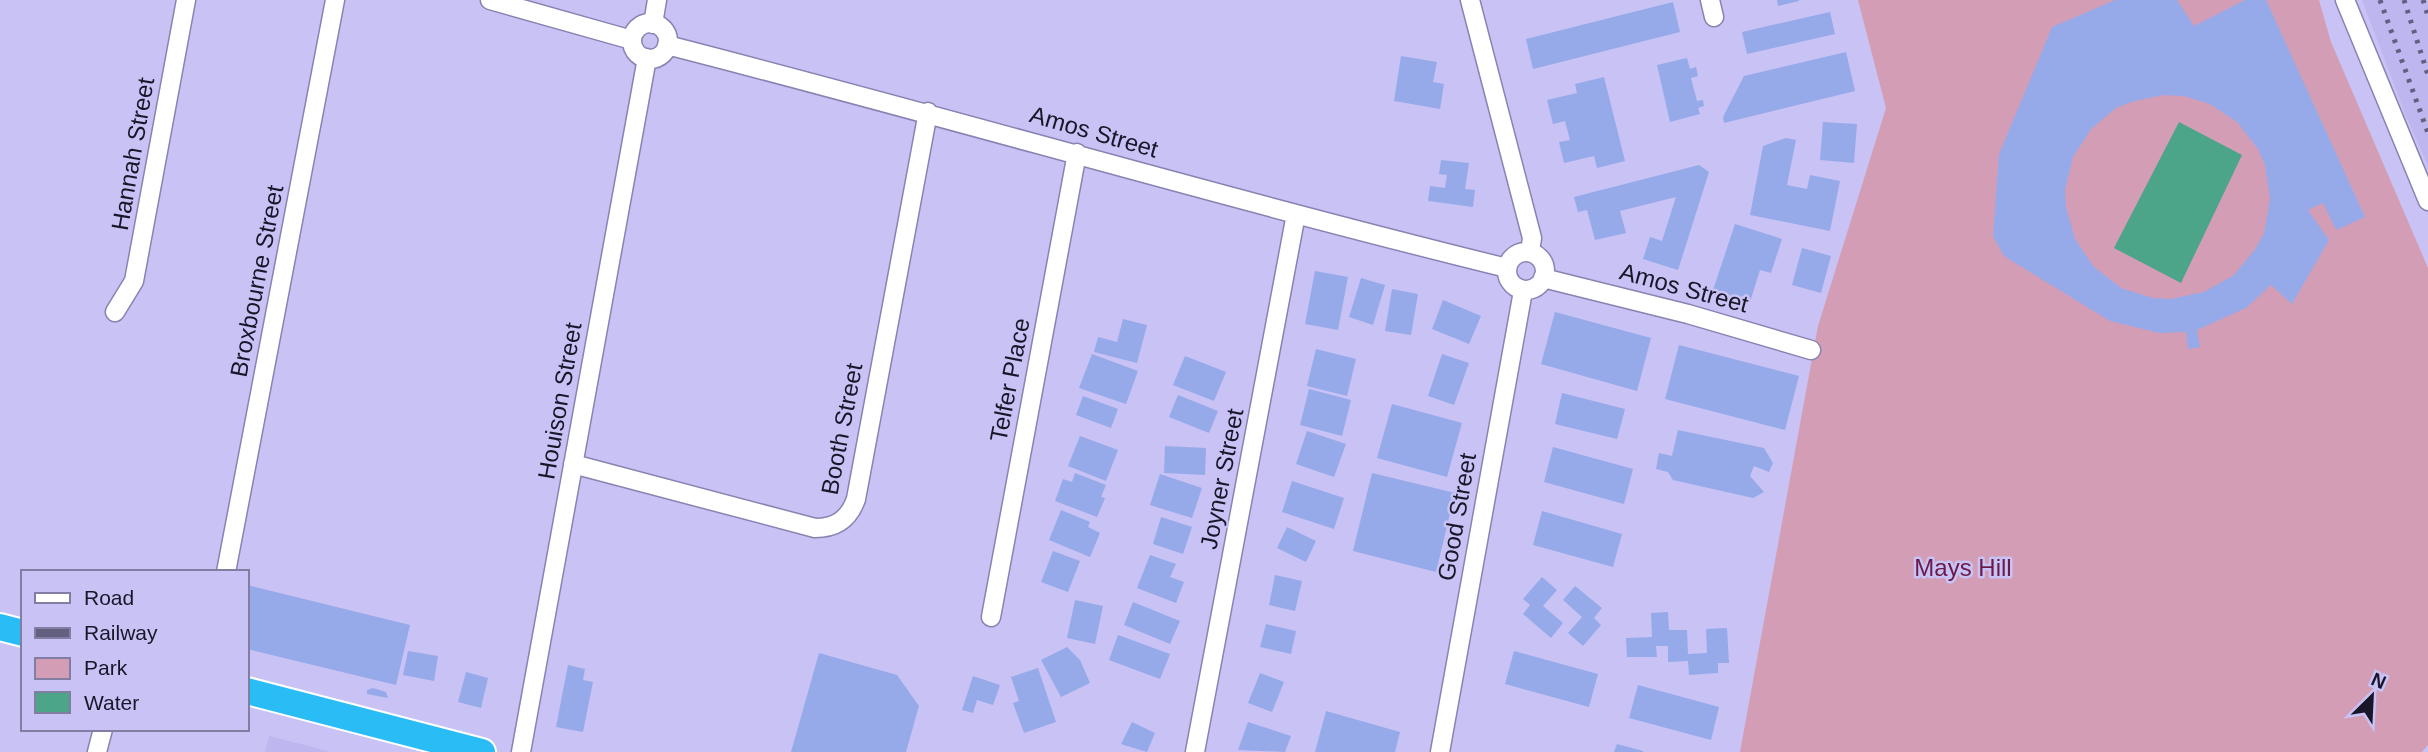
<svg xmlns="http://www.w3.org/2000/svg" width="2428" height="752" viewBox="0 0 2428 752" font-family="Arial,sans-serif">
	<rect width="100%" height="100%" fill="#c8c2f5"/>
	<!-- built -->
	<path fill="#bdb6ef" d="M2362,0H2428V166L2406,116Z
		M269,736L313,747L329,752H265Z"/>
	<!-- green -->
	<path fill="#d39db5" d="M1858,0H2319L2331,42L2428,268V745L2422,752H1740L1818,326L1886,108Z"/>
	<!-- water -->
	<path fill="#4ca489" d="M2179,122L2242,155L2181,283L2114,248Z"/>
	<!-- building -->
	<path fill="#96aae9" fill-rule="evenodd" d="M1777,0H1799V1L1778,6Z
		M2115,0H2177L2194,26L2245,0H2266L2365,217L2336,230L2323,203L2308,210L2329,240L2292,304L2271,285L2246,308L2197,330L2200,347L2188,349L2186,332L2159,333L2110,321L2004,256L1993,236L1999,154L2052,27ZM2163,95L2184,96L2210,104L2237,122L2258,149L2265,165L2270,199L2264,233L2256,248L2234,275L2204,292L2170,299L2153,298L2121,288L2094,267L2075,239L2066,207L2065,190L2073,157L2091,129L2116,108L2131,102Z
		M1673,2L1680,32L1533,69L1526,39Z
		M1830,12L1835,34L1747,54L1742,32Z
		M1846,52L1855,91L1724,123L1723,117L1744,76Z
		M1401,56L1437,62L1433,82L1444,84L1440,109L1394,101Z
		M1687,58L1690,69L1696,67L1698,76L1691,78L1697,101L1703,100L1704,106L1698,108L1700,114L1670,122L1657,65Z
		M1604,77L1625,161L1597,168L1594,156L1564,163L1559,142L1570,140L1565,121L1553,124L1547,100L1577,93L1575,84Z
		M1823,122L1857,124L1854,163L1820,160Z
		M1786,138L1796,140L1787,185L1807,189L1810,175L1840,181L1830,231L1750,215L1763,146Z
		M1441,160L1469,163L1465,189L1475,190L1473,207L1428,201L1430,186L1445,188L1447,175L1439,174Z
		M1699,165L1709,172L1678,270L1643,259L1650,237L1662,241L1676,197L1620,211L1626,233L1595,240L1587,210L1578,212L1574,197Z
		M1735,224L1782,239L1771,273L1760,270L1750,302L1713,290Z
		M1802,248L1831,256L1821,293L1792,285Z
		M1315,271L1348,277L1338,330L1305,324Z
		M1361,278L1385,285L1373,325L1349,317Z
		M1392,289L1418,294L1411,335L1385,331Z
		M1443,300L1481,316L1469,344L1432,329Z
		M1555,312L1651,338L1637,391L1541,364Z
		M1123,319L1147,325L1137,363L1094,352L1098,337L1117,342Z
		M1679,345L1799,376L1785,430L1665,399Z
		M1316,349L1356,359L1347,396L1307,386Z
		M1092,354L1138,371L1126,404L1079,388Z
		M1442,354L1469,363L1454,405L1428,396Z
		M1185,356L1226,372L1214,401L1173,385Z
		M1309,389L1351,400L1342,436L1300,425Z
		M1562,393L1625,409L1617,439L1555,424Z
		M1178,395L1218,411L1209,433L1169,417Z
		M1083,396L1118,409L1111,428L1076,415Z
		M1392,404L1462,423L1447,477L1377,458Z
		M1678,430L1764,448L1773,463L1769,472L1754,466L1750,476L1764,492L1753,498L1673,480L1668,472L1656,469L1659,453L1672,456Z
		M1307,431L1346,444L1334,477L1296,464Z
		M1080,436L1118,450L1106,481L1068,466Z
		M1165,446L1206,448L1205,475L1164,473Z
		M1553,447L1633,469L1624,504L1544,482Z
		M1075,473L1106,485L1101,497L1105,498L1097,517L1055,501L1063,479L1072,482Z
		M1372,473L1455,493L1436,572L1353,551Z
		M1160,474L1202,488L1192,518L1150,505Z
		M1292,481L1344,498L1334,529L1282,512Z
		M1061,510L1090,522L1088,527L1100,533L1090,557L1049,540Z
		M1542,511L1622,534L1613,567L1533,545Z
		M1161,517L1192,527L1183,554L1153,544Z
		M1287,527L1316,541L1306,562L1277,548Z
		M1053,551L1080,561L1068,592L1041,582Z
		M1150,555L1176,564L1170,577L1184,582L1176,603L1137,588Z
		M1275,575L1302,581L1295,611L1269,605Z
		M1542,577L1557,590L1543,606L1563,623L1551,638L1523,614L1530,605L1523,599Z
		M247,585L410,625L396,685L247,649Z
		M1575,586L1602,608L1594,618L1601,625L1583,646L1568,633L1582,617L1563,600Z
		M1075,600L1103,606L1095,644L1067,638Z
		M1133,602L1180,621L1170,644L1124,625Z
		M1668,612L1669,630H1687L1688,654L1707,653L1706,629L1727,628L1729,663H1718V673L1689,675L1688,661L1668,662V646H1656L1657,657H1627L1626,638L1652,637L1651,613Z
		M1266,624L1296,631L1291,654L1260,647Z
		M1118,635L1170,654L1160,679L1109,660Z
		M1067,647L1080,660L1090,683L1061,697L1041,660Z
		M408,651L438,656L434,681L403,675Z
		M1514,651L1598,674L1589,707L1505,684Z
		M819,653L897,675L919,706L906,752H791Z
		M568,665L585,669L583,680L593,682L583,732L556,727Z
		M1038,668L1056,722L1024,733L1013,703L1019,701L1011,677Z
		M466,672L488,678L481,708L458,702Z
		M1260,673L1284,682L1272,712L1248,703Z
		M973,676L1000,685L993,705L977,700L973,713L962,710Z
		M1638,685L1719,707L1711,740L1629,718Z
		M373,688L386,692L388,698L367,694V690Z
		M1326,711L1400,732L1395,752H1315Z
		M1132,722L1155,733L1147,752L1121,744Z
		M1248,722L1291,736L1285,752L1238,750Z
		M1617,744L1643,751V752H1614Z"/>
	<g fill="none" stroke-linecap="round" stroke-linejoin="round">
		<defs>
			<path id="minor" d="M490,0L632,40
				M1470,0L1532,238L1530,252
				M1710,0L1714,17
				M2345,0L2428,201
				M632 41a18 18 0 1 1 36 0a18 18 0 1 1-36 0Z
				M653,24L657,0
				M667,45C948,117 1226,199 1507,268
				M1507 271a19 19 0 1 1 38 0a19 19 0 1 1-38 0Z
				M1543,278L1688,314L1811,350
				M115,312L134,281L186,0
				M573,464L815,528C836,528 849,519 856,499L928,112
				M226,572L335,0
				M991,617L1077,153
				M97,752L103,729
				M521,752L647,58
				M1195,752L1296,214
				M1440,752L1523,291"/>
			<path id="highway" d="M0,627L23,633
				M247,691L482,752"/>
		</defs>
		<!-- minor casing -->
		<use href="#minor" stroke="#8983b2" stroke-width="21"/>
		<!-- highway casing -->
		<use href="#highway" stroke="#fff" stroke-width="30"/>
		<!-- minor -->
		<use href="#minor" stroke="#fff" stroke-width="18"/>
		<!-- highway -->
		<use href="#highway" stroke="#2abcf4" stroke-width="26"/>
		<!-- rail -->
		<path stroke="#635f80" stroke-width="5" stroke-dasharray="3.5 7" stroke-linecap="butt" d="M2380,0L2428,133
			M2404,0L2428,75
			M2423,0L2428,16"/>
	</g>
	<g text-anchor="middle" stroke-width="5" stroke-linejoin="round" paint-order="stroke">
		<!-- street labels -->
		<g font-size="24" fill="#191629" stroke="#c8c2f5">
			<text transform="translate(1094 132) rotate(16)" y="8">Amos Street</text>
			<text transform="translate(133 154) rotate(-80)" y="8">Hannah Street</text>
			<text transform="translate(257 281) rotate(-79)" y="8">Broxbourne Street</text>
			<text transform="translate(1684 288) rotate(15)" y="8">Amos Street</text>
			<text transform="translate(1010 380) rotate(-79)" y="8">Telfer Place</text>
			<text transform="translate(560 401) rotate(-80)" y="8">Houison Street</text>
			<text transform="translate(842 429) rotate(-79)" y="8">Booth Street</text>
			<text transform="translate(1222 479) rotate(-79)" y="8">Joyner Street</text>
			<text transform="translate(1457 517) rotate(-80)" y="8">Good Street</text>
		</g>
		<!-- park labels -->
		<g font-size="24" fill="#6b1947" stroke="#c8c2f5">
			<text x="1963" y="576">Mays Hill</text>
		</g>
	</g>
	<!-- legend -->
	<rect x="21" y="570" width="228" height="161" fill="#c8c2f5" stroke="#827da3" stroke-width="2"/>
	<rect x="35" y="593" width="35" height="10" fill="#ffffff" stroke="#827da3" stroke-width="2"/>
	<text x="84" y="605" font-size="21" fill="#191629">Road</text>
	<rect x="35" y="628" width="35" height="10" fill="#635f80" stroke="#827da3" stroke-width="2"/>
	<text x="84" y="640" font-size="21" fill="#191629">Railway</text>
	<rect x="35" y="658" width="35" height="21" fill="#d39db5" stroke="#827da3" stroke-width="2"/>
	<text x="84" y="675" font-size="21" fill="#191629">Park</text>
	<rect x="35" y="692" width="35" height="21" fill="#4ca489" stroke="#827da3" stroke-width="2"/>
	<text x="84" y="710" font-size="21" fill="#191629">Water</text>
	<!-- north arrow -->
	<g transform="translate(2372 696) rotate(24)" stroke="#c8c2f5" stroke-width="5" paint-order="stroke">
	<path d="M0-5L12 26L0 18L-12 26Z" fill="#191629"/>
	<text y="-10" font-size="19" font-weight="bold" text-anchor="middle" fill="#191629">N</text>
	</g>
</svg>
